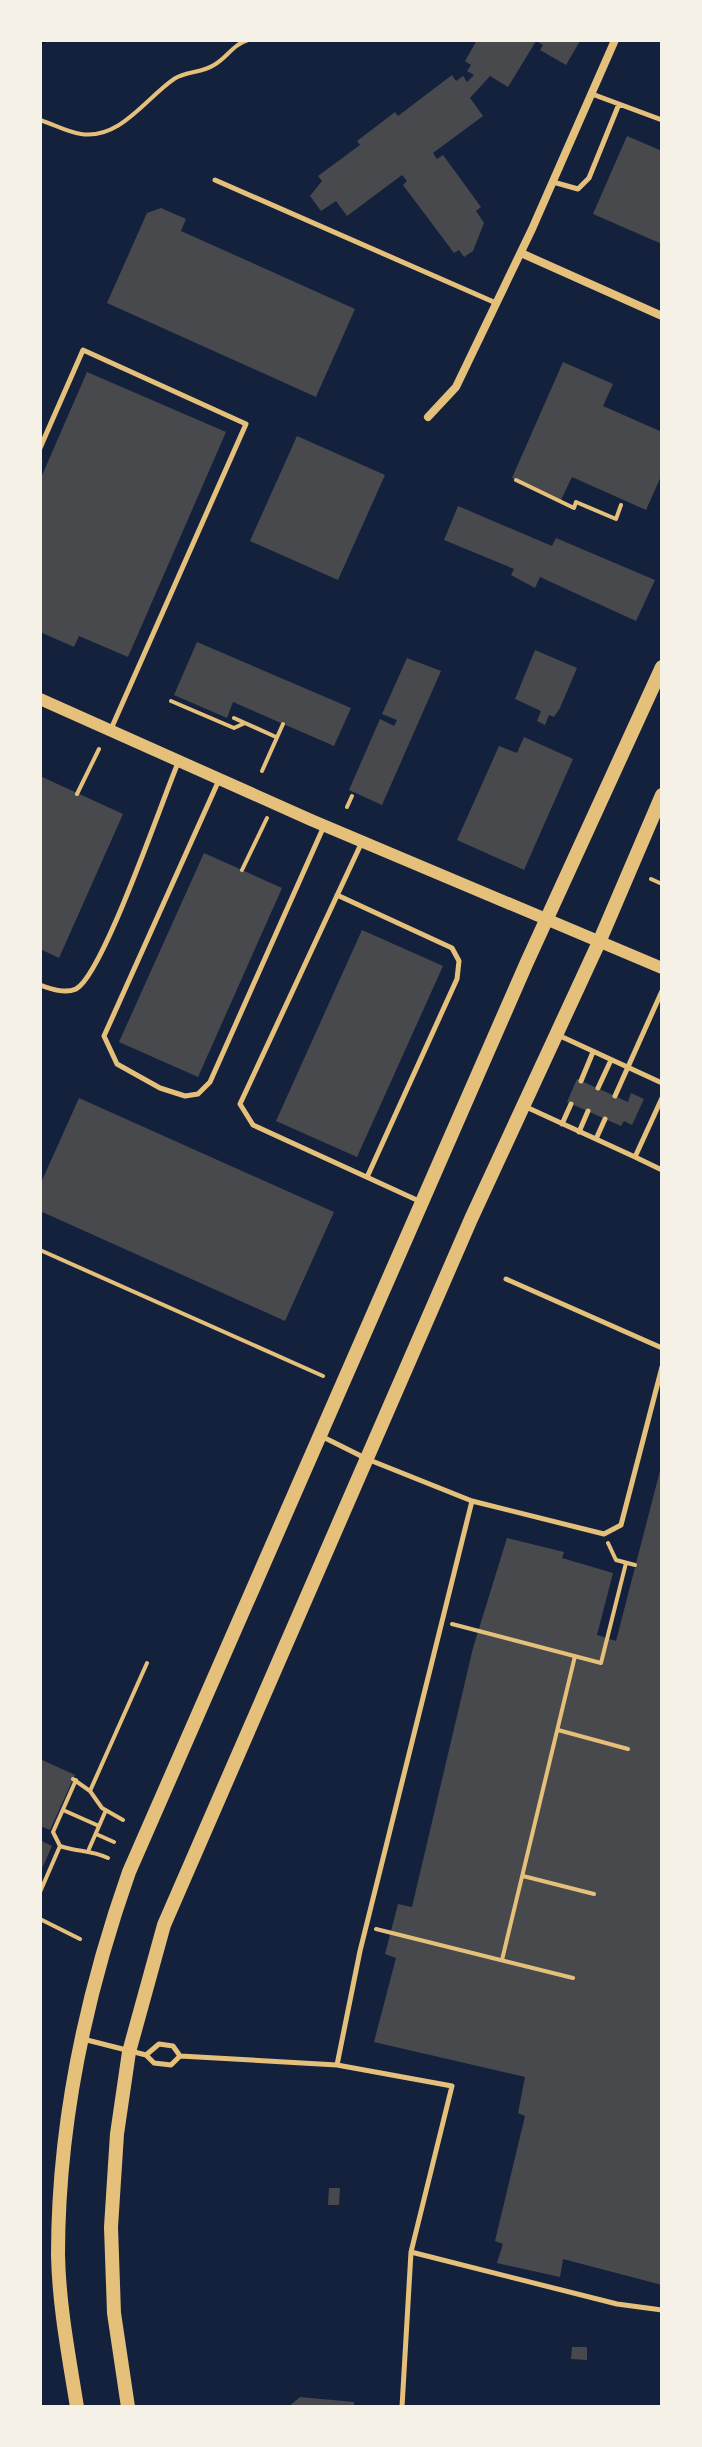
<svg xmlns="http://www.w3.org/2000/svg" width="702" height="2447" viewBox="0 0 702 2447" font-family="'DejaVu Sans',sans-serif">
	<rect width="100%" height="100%" fill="#14213d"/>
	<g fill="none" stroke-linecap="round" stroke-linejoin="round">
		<!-- stream -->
		<path stroke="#0b132b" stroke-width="6" d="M40,42L44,40"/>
	</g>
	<!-- building -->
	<path fill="#48494c" d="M477,40L580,41L566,65L540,50L543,45L536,41L508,87L490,76L470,98L483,116L433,153L437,159L443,155L481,207L476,211L484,223L473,251L464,257L459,250L454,253L403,185L407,181L402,175L347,216L336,201L321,211L310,196L322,181L318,176L360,145L357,141L395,112L398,116L452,75L456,81L463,76L467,82L474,75L467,71L471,65L465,61Z
		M627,136L662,151V244L593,214Z
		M161,208L186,219L181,231L355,309L316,397L107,303L147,213Z
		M563,362L613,384L603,406L662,432V474L646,510L572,477L561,500L512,478Z
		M87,372L226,432L128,657L79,636L74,647L40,632V480Z
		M297,436L385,475L338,580L250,541Z
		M458,506L552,546L556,538L655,580L636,621L540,577L535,588L511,575L514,569L444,540Z
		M197,642L351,708L334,746L233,702L227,718L174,695Z
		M535,650L577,668L560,708L554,717L549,715L545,725L537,721L541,711L515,699Z
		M407,658L441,671L382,805L349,790L380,719L394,726L397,720L382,714Z
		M524,737L573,759L524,870L457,840L499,746L517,753Z
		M40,776L123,814L59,958L40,949Z
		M204,853L282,888L198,1077L119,1042Z
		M362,930L443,966L357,1157L276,1121Z
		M577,1079L628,1102L631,1093L644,1099L632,1125L624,1121L621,1126L567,1102Z
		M79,1098L334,1212L285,1321L40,1211V1185Z
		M662,1463V2285L563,2259L560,2277L497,2263L503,2244L495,2241L525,2116L518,2113L525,2077L374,2042L396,1958L385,1954L398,1904L412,1907L473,1648L507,1538L564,1552L562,1558L613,1573L597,1635L616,1641Z
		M40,1759L75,1775L50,1830L40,1826Z
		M40,1840L52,1846L40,1873Z
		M329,2188H340L339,2205H328Z
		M572,2347H587V2360L571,2359Z
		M300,2397L354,2402V2407H288Z"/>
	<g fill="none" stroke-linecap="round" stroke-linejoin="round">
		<!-- path -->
		<path stroke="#e5c07b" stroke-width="4" d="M40,120C53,124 67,132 81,134C120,140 146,98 174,79C186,71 202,73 214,65C228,57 232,45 248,40
			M516,480L574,508L576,502L616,519L621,505
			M171,701L234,728L245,723
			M234,718L276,737
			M262,771L283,724
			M77,794L99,749
			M347,807L352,796
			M242,870L267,818
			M651,879L662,884
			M40,1250L323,1376
			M608,1543L616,1560L635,1565
			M452,1624L601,1663L626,1563
			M558,1730L628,1749
			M73,1779L90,1791L102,1808L123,1820
			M90,1791L147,1663
			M63,1810L99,1826
			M96,1834L114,1842
			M60,1846L53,1832L76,1780
			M89,1849L106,1810
			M523,1876L594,1894
			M40,1892L60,1846C77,1852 91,1850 108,1858
			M40,1919L80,1939
			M376,1929L573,1978
			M502,1960L575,1656"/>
		<!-- service -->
		<path stroke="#e5c07b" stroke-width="5" d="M592,94L662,120
			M215,180L496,303
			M553,182L578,189L589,178L619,104
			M40,448L83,350L246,424L111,729
			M219,780L104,1036L117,1064L160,1088L185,1096L198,1094L210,1082L324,826
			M361,844L240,1104L253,1125L419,1201
			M337,895L452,948L459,961L457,979L368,1175
			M40,985C51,989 65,994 76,989C103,975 162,800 178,763
			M558,1035L662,1083
			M581,1081L593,1052
			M598,1088L611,1060
			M615,1096L662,991
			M524,1106L635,1157L662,1098
			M562,1124L571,1104
			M579,1132L588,1111
			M596,1139L605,1119
			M635,1157L662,1170
			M506,1279L662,1348
			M321,1436L367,1459L472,1501L604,1534L621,1525L662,1367
			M83,2039L146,2055L154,2063L171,2065L180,2056L337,2065L452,2086L411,2252L402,2407
			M146,2055L159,2044L173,2046L180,2056
			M337,2065L360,1951L472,1501
			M411,2252L617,2304L662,2310"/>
		<!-- minor -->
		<path stroke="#e5c07b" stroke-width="8" d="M521,253L662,316
			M428,417L456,387L532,229L615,40"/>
		<!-- tertiary -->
		<path stroke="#e5c07b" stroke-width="12" d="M40,699L311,820L662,968"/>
		<!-- secondary -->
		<path stroke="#e5c07b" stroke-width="14" d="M77,2407C69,2357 59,2306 58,2255C58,2126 86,1994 129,1872L527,962L662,667
			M128,2407L114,2313L111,2227L117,2134L129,2052L164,1925L471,1219L600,940L662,795"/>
	</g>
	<!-- border -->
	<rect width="702" height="2447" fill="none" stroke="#f6f1e7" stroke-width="84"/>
</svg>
